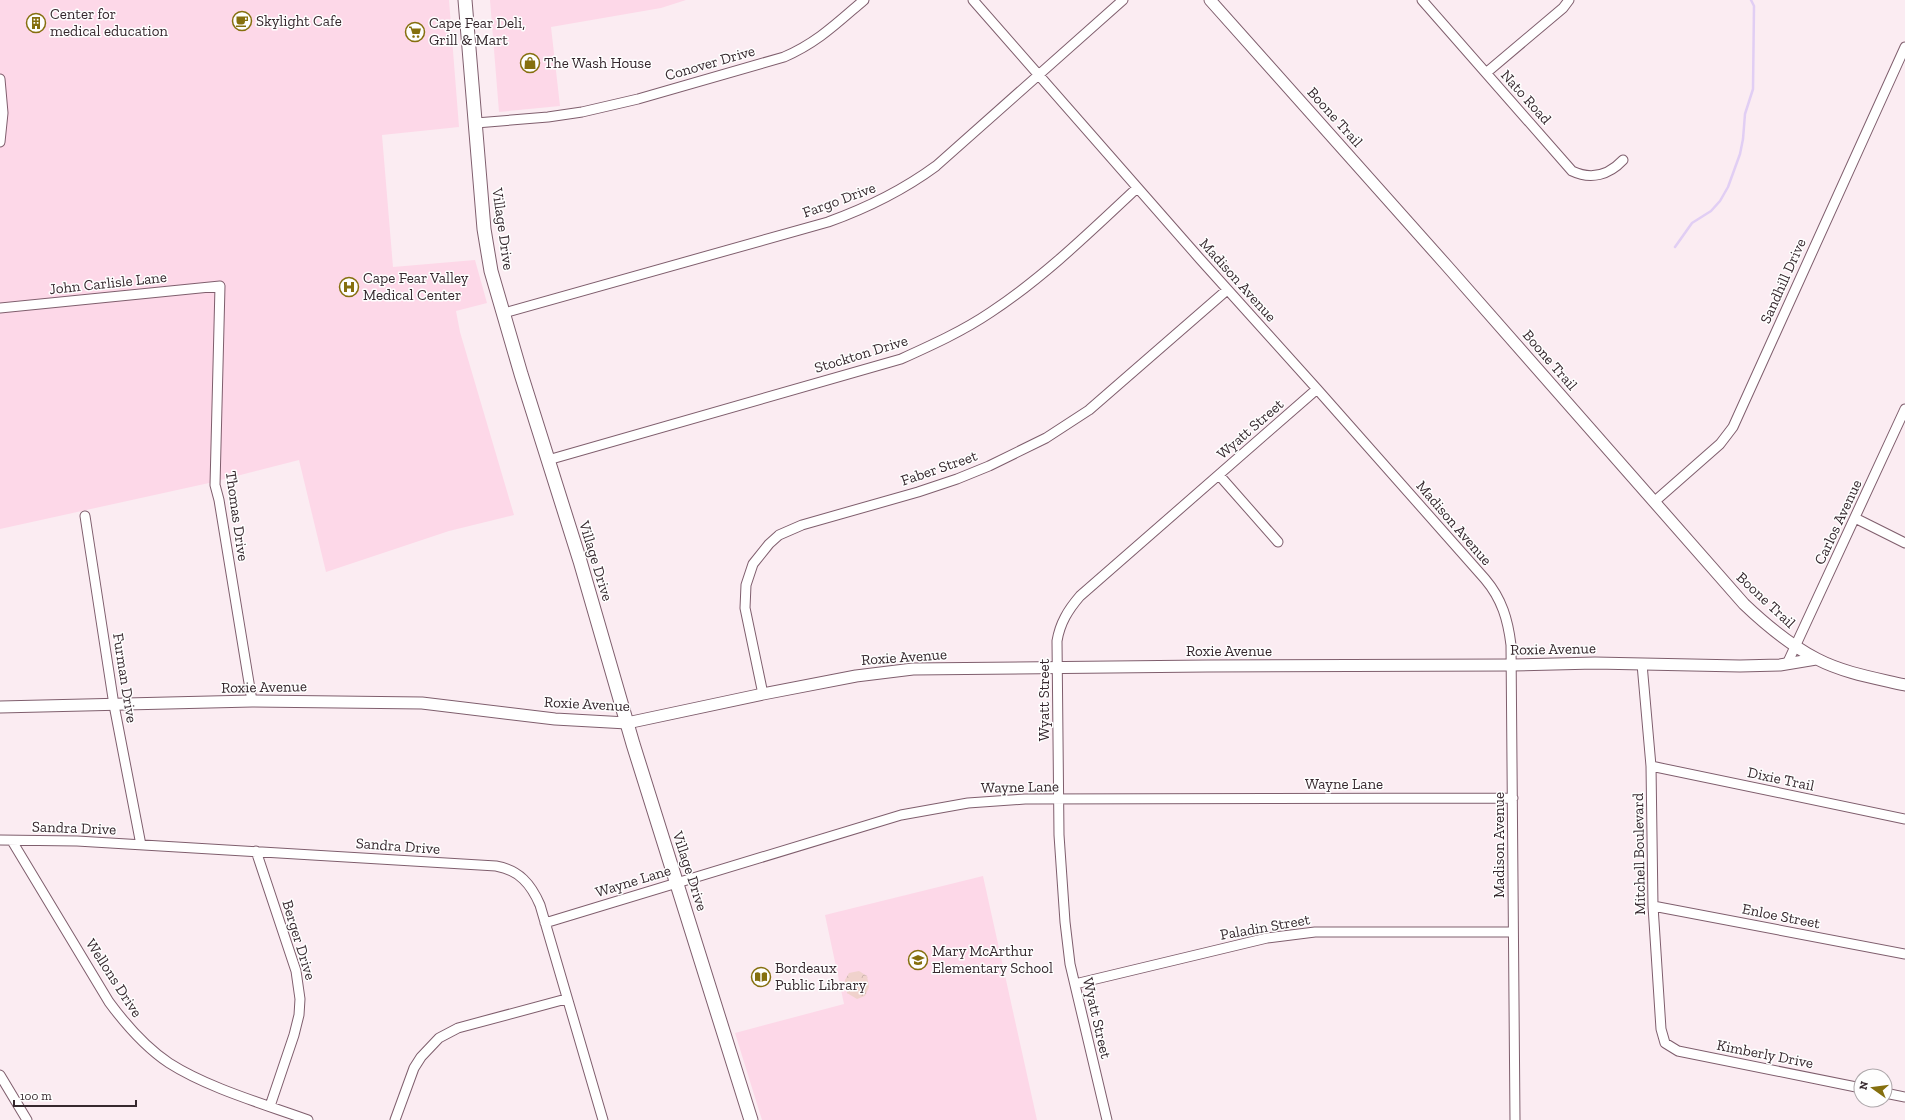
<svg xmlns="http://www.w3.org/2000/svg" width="1905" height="1120" viewBox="0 0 1905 1120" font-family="'Zilla Slab',serif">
	<defs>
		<pattern id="park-crowns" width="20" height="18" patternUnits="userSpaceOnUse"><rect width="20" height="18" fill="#f0d2cc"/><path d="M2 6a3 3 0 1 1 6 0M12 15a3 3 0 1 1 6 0" fill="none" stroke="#ceb4b0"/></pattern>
	</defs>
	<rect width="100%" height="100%" fill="#fbecf2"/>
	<!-- built -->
	<path fill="#fdd8e8" d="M0,0H449L459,127L382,135L393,267L475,260L487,303L456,311L460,332L514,515L449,531L326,572L299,460L209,483L0,529Z
		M490,0H686L661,8L551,27L560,106L499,112Z
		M983,876L1037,1120H762L735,1033L844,1004L825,915Z"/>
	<!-- park -->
	<path fill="url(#park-crowns)" d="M859,971L867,976L869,987L865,996L857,999L847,993L845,980L849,973Z"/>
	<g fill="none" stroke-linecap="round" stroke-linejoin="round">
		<!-- stream -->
		<path stroke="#e1cef4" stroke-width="2.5" d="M1675,247L1692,223L1711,211L1720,201L1728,187L1740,154L1743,139L1745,114L1753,89L1754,6L1751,0"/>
		<defs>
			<path id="minor" d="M973,0L1200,259L1317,389L1485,579C1502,599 1508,620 1511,645L1515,1120
				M1422,0L1572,171C1591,180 1609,175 1623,160
				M1486,73L1563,8L1569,0
				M0,79L3,113L0,142
				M476,123L548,117L582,112L638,99L784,57C817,43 837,23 864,0
				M0,308L220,286L215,485L219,500L252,701
				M504,313L828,222C867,208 902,191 936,166L1123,0
				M548,460L901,359C932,345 963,331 991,312C1044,277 1091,231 1137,188
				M1219,475L1278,542
				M1654,502L1720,444L1733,427L1905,47
				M85,516L114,705L141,845
				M1855,518L1905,543
				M1642,664L1651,766L1653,906L1661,1029L1665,1043L1678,1051L1861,1088
				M1787,664L1905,409
				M763,694L745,608L746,585L753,564L769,544L779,535L802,525L918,492L957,479L989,466L1046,438L1089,410L1227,290
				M1651,766L1905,819
				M0,840L77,841L496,866C519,870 531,884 540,905L603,1120
				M12,841L109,1002C126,1025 145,1047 169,1063C208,1088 264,1104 308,1120
				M256,851L296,971L300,999L299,1015L294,1035L270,1106
				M1653,906L1905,954
				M545,923L901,815L968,803L1025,799L1513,798
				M1075,984L1267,938L1315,932H1513
				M0,1075L27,1120
				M1885,1093L1905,1097
				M395,1120L414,1068L421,1057L439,1038L458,1028L566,999
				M1107,1120L1070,964L1065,922L1059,835L1057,641C1060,623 1068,610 1080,596L1317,389"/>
			<path id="tertiary" d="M1210,0L1447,266L1744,604C1766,625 1790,645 1817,659C1844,673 1875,678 1905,685
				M0,707L252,701L422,703L555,719L627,723L763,694L856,676L913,669L1207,666L1512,665L1595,663L1740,666L1780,665L1816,659"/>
			<path id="secondary" d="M465,0L484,229L491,271L521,374L580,561L633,744L751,1120"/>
		</defs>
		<!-- minor casing -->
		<use href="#minor" stroke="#7f5e6d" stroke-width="11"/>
		<!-- tertiary casing -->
		<use href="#tertiary" stroke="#7f5e6d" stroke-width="13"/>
		<!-- secondary casing -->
		<use href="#secondary" stroke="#7f5e6d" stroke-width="15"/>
		<!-- minor -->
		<use href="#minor" stroke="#fff" stroke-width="9"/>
		<!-- tertiary -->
		<use href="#tertiary" stroke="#fff" stroke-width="11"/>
		<!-- secondary -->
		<use href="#secondary" stroke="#fff" stroke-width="13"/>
	</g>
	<!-- icons -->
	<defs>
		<symbol id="cafe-ring" viewBox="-11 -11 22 22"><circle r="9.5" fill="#fefefe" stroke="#856f0e" stroke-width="1.5"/><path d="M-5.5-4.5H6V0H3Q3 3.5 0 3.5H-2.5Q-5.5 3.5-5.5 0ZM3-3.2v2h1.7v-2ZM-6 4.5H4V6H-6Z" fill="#856f0e"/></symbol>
		<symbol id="building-ring" viewBox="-11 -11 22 22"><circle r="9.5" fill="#fefefe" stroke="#856f0e" stroke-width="1.5"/><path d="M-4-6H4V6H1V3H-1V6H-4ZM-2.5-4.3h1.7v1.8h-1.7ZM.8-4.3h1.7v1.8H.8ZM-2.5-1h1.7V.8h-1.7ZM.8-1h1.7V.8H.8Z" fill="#856f0e"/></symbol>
		<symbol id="supermarket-ring" viewBox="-11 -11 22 22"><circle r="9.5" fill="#fefefe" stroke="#856f0e" stroke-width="1.5"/><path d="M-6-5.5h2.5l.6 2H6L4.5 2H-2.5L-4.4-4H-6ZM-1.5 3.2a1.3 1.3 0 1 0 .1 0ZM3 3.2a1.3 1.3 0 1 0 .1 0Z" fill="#856f0e"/></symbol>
		<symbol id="shop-ring" viewBox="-11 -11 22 22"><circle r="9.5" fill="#fefefe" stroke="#856f0e" stroke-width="1.5"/><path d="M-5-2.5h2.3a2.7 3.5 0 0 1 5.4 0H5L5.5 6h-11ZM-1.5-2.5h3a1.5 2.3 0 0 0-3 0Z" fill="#856f0e"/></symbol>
		<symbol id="hospital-ring" viewBox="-11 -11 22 22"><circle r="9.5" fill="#fefefe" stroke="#856f0e" stroke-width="1.5"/><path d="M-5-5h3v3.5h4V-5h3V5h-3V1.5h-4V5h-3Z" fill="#856f0e"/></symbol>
		<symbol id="school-ring" viewBox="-11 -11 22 22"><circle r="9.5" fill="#fefefe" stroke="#856f0e" stroke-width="1.5"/><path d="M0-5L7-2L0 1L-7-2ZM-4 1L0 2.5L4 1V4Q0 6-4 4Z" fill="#856f0e"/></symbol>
		<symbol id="library-ring" viewBox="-11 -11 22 22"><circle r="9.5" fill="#fefefe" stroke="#856f0e" stroke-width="1.5"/><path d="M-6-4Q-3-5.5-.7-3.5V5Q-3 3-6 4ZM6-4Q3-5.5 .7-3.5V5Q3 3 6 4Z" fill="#856f0e"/></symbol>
	</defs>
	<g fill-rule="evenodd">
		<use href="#cafe-ring" x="231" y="10" width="22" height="22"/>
		<use href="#building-ring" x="25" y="12" width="22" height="22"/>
		<use href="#supermarket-ring" x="404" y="21" width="22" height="22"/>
		<use href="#shop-ring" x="519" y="52" width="22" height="22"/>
		<use href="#hospital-ring" x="338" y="276" width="22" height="22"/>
		<use href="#school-ring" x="907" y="949" width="22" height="22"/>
		<use href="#library-ring" x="750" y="966" width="22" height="22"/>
	</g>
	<g text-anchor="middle" stroke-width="3" stroke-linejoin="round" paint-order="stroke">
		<!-- poi labels -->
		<g font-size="15" fill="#36282e" stroke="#fefefe" text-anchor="start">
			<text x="50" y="19">Center for<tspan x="50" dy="17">medical education</tspan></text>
			<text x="256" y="26">Skylight Cafe</text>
			<text x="429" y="28">Cape Fear Deli,<tspan x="429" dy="17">Grill &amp; Mart</tspan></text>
			<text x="544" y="68">The Wash House</text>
			<text x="363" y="283">Cape Fear Valley<tspan x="363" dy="17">Medical Center</tspan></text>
			<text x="932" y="956">Mary McArthur<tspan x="932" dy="17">Elementary School</tspan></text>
			<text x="775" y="973">Bordeaux<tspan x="775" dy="17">Public Library</tspan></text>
		</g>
		<!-- street labels -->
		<g font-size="15" fill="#36282e" stroke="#fefefe">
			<text transform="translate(710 63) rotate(-16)" y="5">Conover Drive</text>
			<text transform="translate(1526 97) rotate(48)" y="5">Nato Road</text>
			<text transform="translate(1335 117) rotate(48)" y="5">Boone Trail</text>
			<text transform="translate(839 200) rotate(-20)" y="5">Fargo Drive</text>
			<text transform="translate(503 229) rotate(82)" y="5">Village Drive</text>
			<text transform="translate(1238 280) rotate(48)" y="5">Madison Avenue</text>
			<text transform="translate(1783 281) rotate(-66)" y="5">Sandhill Drive</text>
			<text transform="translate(108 283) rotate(-6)" y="5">John Carlisle Lane</text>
			<text transform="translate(861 354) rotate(-17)" y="5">Stockton Drive</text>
			<text transform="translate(1550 360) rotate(49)" y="5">Boone Trail</text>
			<text transform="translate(1250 429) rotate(-41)" y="5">Wyatt Street</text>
			<text transform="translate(939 468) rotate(-19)" y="5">Faber Street</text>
			<text transform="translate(237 516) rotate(82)" y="5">Thomas Drive</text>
			<text transform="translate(1838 522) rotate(-65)" y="5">Carlos Avenue</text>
			<text transform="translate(1454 523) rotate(49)" y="5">Madison Avenue</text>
			<text transform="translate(596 561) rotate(73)" y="5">Village Drive</text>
			<text transform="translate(1766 600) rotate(43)" y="5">Boone Trail</text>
			<text transform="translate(1553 649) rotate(-1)" y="5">Roxie Avenue</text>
			<text x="1229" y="656">Roxie Avenue</text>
			<text transform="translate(904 657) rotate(-4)" y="5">Roxie Avenue</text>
			<text transform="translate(125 678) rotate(81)" y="5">Furman Drive</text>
			<text transform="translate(264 687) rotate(-1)" y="5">Roxie Avenue</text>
			<text transform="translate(1044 700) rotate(-90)" y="5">Wyatt Street</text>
			<text transform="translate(587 704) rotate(3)" y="5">Roxie Avenue</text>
			<text transform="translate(1781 779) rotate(12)" y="5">Dixie Trail</text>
			<text x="1344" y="789">Wayne Lane</text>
			<text transform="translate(1020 787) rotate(-1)" y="5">Wayne Lane</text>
			<text transform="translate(74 828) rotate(2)" y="5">Sandra Drive</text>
			<text transform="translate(1499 845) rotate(-90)" y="5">Madison Avenue</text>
			<text transform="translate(398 846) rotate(4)" y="5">Sandra Drive</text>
			<text transform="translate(1639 854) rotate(-91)" y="5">Mitchell Boulevard</text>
			<text transform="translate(690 871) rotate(72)" y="5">Village Drive</text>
			<text transform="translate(633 881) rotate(-17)" y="5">Wayne Lane</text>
			<text transform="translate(1781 916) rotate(11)" y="5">Enloe Street</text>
			<text transform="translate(1265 927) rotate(-10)" y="5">Paladin Street</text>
			<text transform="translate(299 940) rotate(73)" y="5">Berger Drive</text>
			<text transform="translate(114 978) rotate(57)" y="5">Wellons Drive</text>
			<text transform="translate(1097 1018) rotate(77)" y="5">Wyatt Street</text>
			<text transform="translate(1765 1054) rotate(11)" y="5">Kimberly Drive</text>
		</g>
	</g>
	<!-- north arrow -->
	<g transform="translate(1873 1088) rotate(284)"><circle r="19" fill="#fefefe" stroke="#aea8ab"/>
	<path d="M0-3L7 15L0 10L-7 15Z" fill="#856f0e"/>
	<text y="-6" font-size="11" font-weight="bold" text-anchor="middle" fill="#36282e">N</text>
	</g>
	<!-- scale -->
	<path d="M14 1100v6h122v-6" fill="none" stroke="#36282e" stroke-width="2"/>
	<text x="20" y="1100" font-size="12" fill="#36282e" stroke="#fefefe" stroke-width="3" paint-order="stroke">100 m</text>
</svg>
